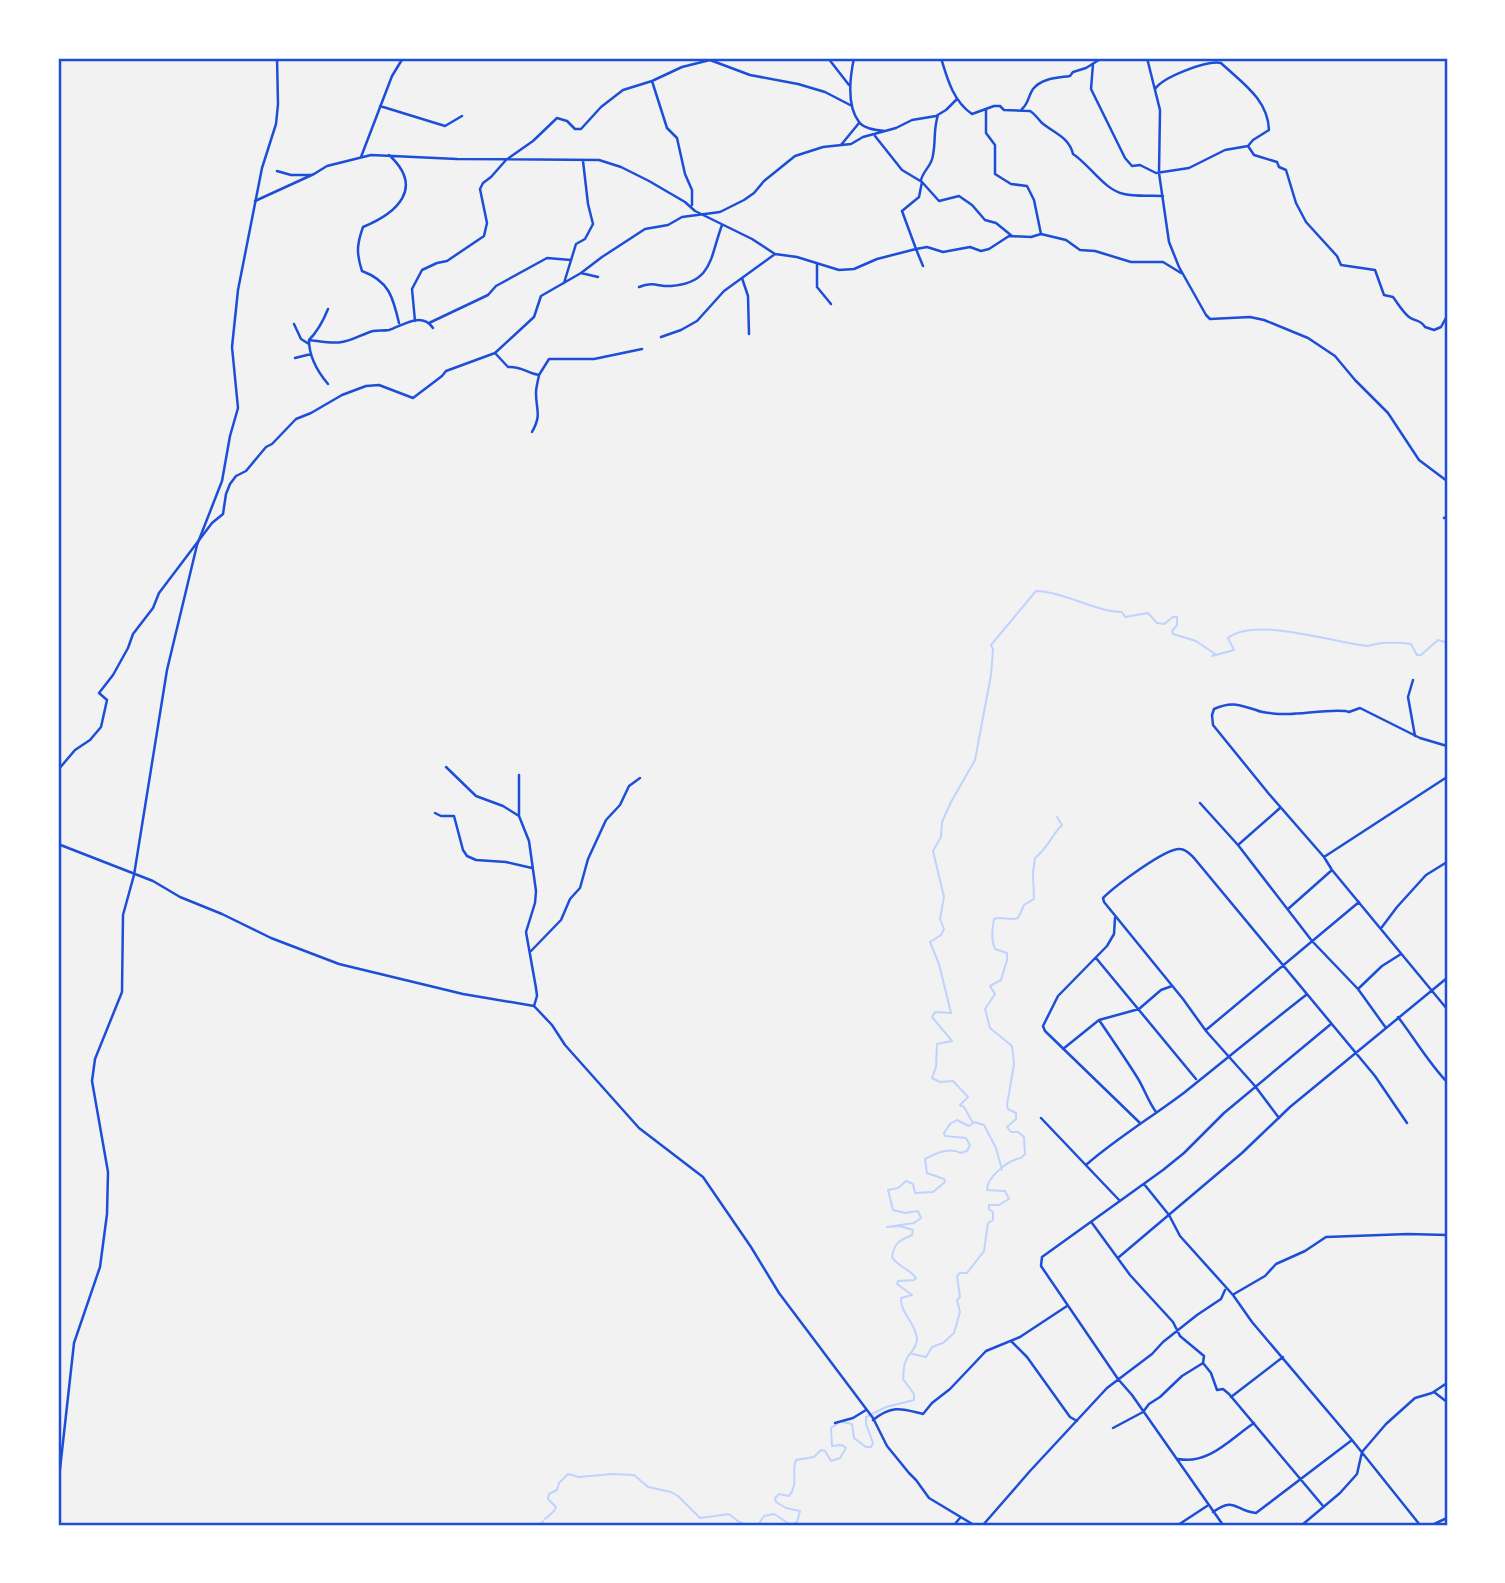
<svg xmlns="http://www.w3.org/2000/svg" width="1505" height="1583" viewBox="0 0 1505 1583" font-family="Helvetica,sans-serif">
	<rect width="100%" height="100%" fill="#f2f2f2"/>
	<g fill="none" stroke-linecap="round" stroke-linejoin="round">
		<!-- stream -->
		<path stroke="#bfd3fe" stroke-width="2" d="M974,1122L984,1125L996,1148L1002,1170
			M912,1354L926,1357L932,1347L943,1343L954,1333L960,1312L957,1300L960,1297L957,1276L960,1273H967L984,1251L988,1223L993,1220V1212L989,1209V1205H999L1009,1199L1005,1191L987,1190C987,1177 1008,1160 1021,1158L1025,1154L1024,1137L1018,1132H1011L1007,1127L1016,1119V1113L1008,1109L1007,1105L1014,1064L1012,1046L990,1028L985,1009L995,994L990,986L1001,980L1007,960V953L995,949C991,940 992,929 994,919C1002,916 1010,921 1018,918L1024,905L1034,899L1033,873L1035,858C1048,848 1051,836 1062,825L1057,817
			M843,1422L852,1424L854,1438L866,1447H871L873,1443L866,1424V1417L886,1407L914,1400V1394L903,1379C904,1374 903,1368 905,1363C907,1354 917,1350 917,1339C916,1323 900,1313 901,1298L912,1295L897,1284L898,1281L914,1280L916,1278C910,1269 898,1267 892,1257C894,1243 900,1240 912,1235L913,1230L900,1226L887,1227L914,1223L921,1218L918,1211L905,1213L893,1210L888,1190L898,1188L906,1181L913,1184L915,1193L933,1192L945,1182L944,1179L927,1173L925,1159C936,1153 949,1147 961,1153L967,1151L970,1145L966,1138L945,1136L944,1133L950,1124L957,1120L969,1126L973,1123L964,1107L960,1105L968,1097L953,1081L940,1082L932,1078L936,1067L937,1044L952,1041L932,1017L935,1012L951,1013L939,964L930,942L941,935L944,929L940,919L944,897L933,851L941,837L942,822L951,802L975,760L991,675L993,649L991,645L1036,591C1065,592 1093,611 1122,612L1125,617L1148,613L1157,623L1164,624L1173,617H1177V625L1172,631L1173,634L1196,641L1215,654L1212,656L1234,650L1228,638C1255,616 1335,643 1368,646C1380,642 1399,642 1411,644L1417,655H1421L1438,640L1445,642L1447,645
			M545,1519L554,1511L556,1507L548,1499L549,1494L557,1490L559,1483L568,1474L579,1477L613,1474L634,1475L648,1487L671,1492L678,1496L700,1518L729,1514L739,1522L748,1525
			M540,1525L543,1521
			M758,1525L764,1516L774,1514L791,1525L797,1522L800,1511L786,1508L776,1502L775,1498L779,1494L789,1496C799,1484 791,1472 796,1460L814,1457L821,1450L825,1451L831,1461L840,1458L846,1448L842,1445L832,1446L831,1428L837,1424"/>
		<!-- minor -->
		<path stroke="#1d4ed8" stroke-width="2.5" d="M828,58L849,85
			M854,58C850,77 846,105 859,122C864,129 877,130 885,131
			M941,58C947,78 953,101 972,114L994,106H1000L1004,110L1030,111C1035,114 1038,119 1042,123C1054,133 1069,137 1073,154C1090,165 1104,190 1124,194C1137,197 1150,195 1163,196
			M1147,58L1160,110L1159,173L1169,242L1179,267L1206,315L1210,319L1250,317L1264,320L1308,338L1335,356L1355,380L1388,413L1419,460L1447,481
			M1093,64L1091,89L1125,158L1132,166L1140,165L1156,173L1189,168L1225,150L1248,146L1254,155L1277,162L1279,167L1286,170L1296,203L1306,222L1337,256L1341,265L1375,270L1384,295L1393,297C1399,305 1402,311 1409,317C1416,322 1420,319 1425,327L1434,330L1441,327L1447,316
			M652,81L667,128L677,138L685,174L692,190V205
			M1155,89C1163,77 1207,60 1221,63C1241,82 1268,99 1269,130L1253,140L1248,146
			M380,106L445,126L462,116
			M986,109V133L995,145V174L1011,184L1027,186L1034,200L1041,234L1066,240L1080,250L1095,251L1131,262H1163L1181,273
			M1022,109C1029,103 1028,96 1033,89C1042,78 1057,78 1070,76L1073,72L1086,68L1102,58
			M875,136L902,170L922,182L939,201L959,196L972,205L985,220L996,223L1012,236
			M841,145L859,123
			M389,155C425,188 397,213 363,227C357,244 356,253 362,271C389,281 393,297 399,323
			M361,157L392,76L403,58
			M277,171L291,175H311
			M921,180C924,169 932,166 933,155C936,140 933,131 938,115
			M255,201L314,174L327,166L371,155L457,159L599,160L621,167L649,181L685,202L695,211L752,239L775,254L797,257L839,270L854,269L877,259L916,249L902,211L919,197L922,182
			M817,264V287L831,304
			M923,266L916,249L927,247L943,252L970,247L981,251L989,249L1009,236L1031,237L1041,234
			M581,273L598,277
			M742,278L748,296L749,334
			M564,283L576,244L585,239L593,224L588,204L583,161
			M639,287C655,281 658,287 671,286C713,283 710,257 722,225
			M415,321L412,289L422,270L437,263L447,261L484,236L487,223L480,189L483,183L491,177L506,160L533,141L557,118L567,121L575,129H581L601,107L623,90L652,81L682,67L710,60L750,75L798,84L825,92L852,106
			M429,323L488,295L496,286L547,258L571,260
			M294,324L301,339L309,344
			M661,337L681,330L697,321L724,291L775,254
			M309,340C319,341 332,344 342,342C352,341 362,334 373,331C378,330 383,331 389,330C402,326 421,311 433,328
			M495,353L508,367C523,366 525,373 539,375L549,359H594L642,349
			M295,358L311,354
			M328,384C317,371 309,356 309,340C317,332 324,319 328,309
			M532,432C542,414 536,411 536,393C536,387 538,381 539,375
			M1444,518L1447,517
			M1413,680L1408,697L1415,736
			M1447,746L1420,738L1360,708L1349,712C1340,708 1303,714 1289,714C1280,714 1265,714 1256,710C1239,705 1232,701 1214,709L1212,715L1213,725L1269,794L1324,857L1332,870L1447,1009
			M446,767L476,796L503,806L519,816
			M58,770L75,750L90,740L101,727L107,700L99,693L113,675L128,648L133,634L153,608L159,593L212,523L223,514L226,494L230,484L236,476L246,471L266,447L272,444L296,419L311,413L342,395L366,386L379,385L413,398L442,376L446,371L495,353L534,317L541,296L581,273L602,257L645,229L668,225L682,217L720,212L744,200L754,193L764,181L795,156L823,147L851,144L863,137L896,128L912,120L936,116L946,110L957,99
			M519,775V816L529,841L536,891L535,903L526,932L536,988L537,996L534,1006
			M1200,803L1238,845L1312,941L1358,989L1386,1028
			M435,813L441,816H454L463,850L467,856L476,860L506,862L532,868
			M1238,845L1280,808
			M1324,857L1447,777
			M1288,909L1332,870
			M1115,918L1114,934L1107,946L1058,996L1043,1026L1045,1031L1140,1123
			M1382,927L1397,907L1426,875L1447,862
			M531,951L561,920L570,899L580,888L588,859L606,820L620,805L629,786L640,778
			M1096,958L1196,1079
			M1358,989L1382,966L1401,954
			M1398,1017C1415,1039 1428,1062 1447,1082
			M1099,1020C1112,1039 1125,1058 1137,1077C1144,1088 1148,1101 1156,1112
			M1206,1030L1359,902
			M1063,1049L1099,1020L1139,1009L1161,990L1172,986
			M1041,1118L1120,1201
			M1279,1118L1255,1086L1206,1031L1183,999L1104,902L1103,898C1114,887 1165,848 1180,849C1186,849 1190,854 1194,858L1375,1076L1407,1123
			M1086,1165C1117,1138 1152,1117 1185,1092C1225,1060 1265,1027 1306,995
			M1144,1184L1169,1215L1180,1236L1233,1295L1252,1322L1352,1440L1420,1525
			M1092,1223L1130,1275L1173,1322L1180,1336L1204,1356L1203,1363L1182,1376L1160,1397L1149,1404L1143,1412L1113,1428
			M1119,1257L1242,1153L1290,1107L1447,978
			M1234,1294L1265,1276L1276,1264L1305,1251L1326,1237L1408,1234L1447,1235
			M1011,1341L1027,1357L1070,1417L1077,1421
			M1203,1363L1211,1373L1217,1390L1223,1389L1229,1394L1323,1506
			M1434,1392L1447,1402
			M1231,1397L1283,1357
			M873,1420C893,1404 903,1409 923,1414L932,1403L950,1389L986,1351L1020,1337L1067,1306
			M835,1423L853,1418L866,1410
			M1178,1459C1209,1465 1230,1439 1254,1423
			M58,1487L74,1343L100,1267L107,1214L108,1172L92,1081L95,1059L122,992L123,915L134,875
			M1213,1512C1236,1496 1234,1511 1256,1513L1352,1440
			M954,1525L960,1518
			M983,1525L1030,1471L1107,1388L1152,1354L1163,1342L1197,1315L1221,1299L1225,1290
			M1178,1525L1207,1506
			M1223,1525L1132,1395L1118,1379L1041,1266L1042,1257L1163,1170L1184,1153L1224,1113L1331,1024
			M1302,1525L1340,1493L1357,1474L1362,1452L1386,1424L1415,1398L1432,1393L1447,1383
			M1401,1525H1415
			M1432,1525L1447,1518"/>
		<!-- tertiary -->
		<path stroke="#1d4ed8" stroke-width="2.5" d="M58,844L153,881L180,897L222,914L271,938L339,964L463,994L534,1006L552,1025L565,1045L639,1128L703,1177L751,1247L779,1293L873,1418L887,1446L909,1473L916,1480L929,1498L974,1525
			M134,875L167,670L197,545L222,481L230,436L238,408L232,347L238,290L262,168L276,124L278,104L277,58"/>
	</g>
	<!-- border -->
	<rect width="1505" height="1583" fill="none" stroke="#ffffff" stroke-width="119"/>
	<rect x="60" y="60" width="1386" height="1464" fill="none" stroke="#1d4ed8" stroke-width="2.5"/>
</svg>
